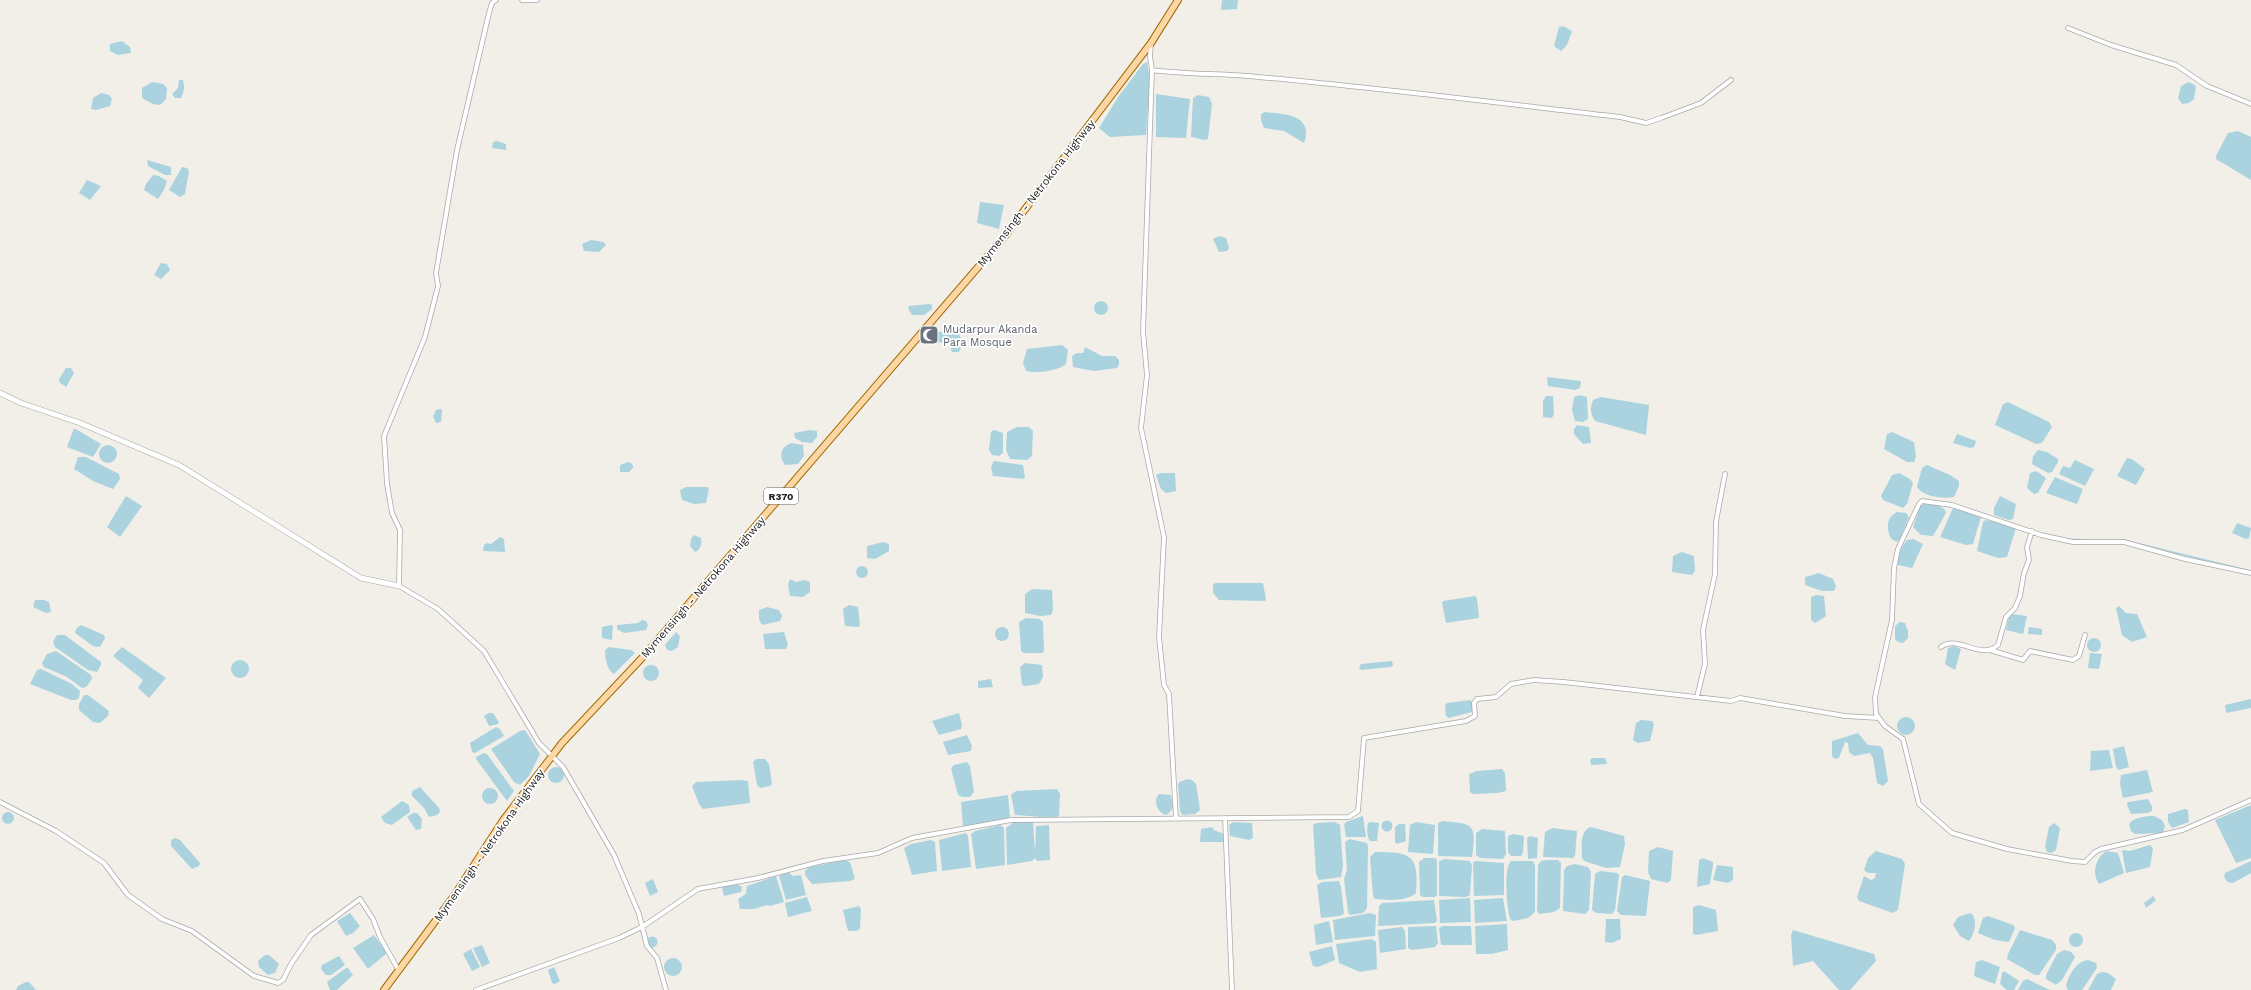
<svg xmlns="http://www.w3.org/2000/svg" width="2251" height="990" viewBox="0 0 2251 990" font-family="'Work Sans',sans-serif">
	<rect width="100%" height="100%" fill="#f2efe9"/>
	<!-- water -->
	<path fill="#aad3df" d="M1222,0H1238L1237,9L1221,10Z
		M1563,26L1572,31L1567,45L1561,51L1554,46L1559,27Z
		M122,41L130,47L131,53L118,55L110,51V44Z
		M1147,62L1150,80L1146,135L1110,137L1099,128L1118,97L1143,64Z
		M179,80H183C185,86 184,92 181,98H175L172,94L178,88Z
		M152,82L163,84L167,88L166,99L160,105L153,104L142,98V88Z
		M2189,82L2196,86L2194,99L2189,103L2182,104L2178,98L2181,86Z
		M101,93L109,95L112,99L110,106L96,110L91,109L93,98Z
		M1156,94L1190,99L1186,138L1156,137Z
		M1198,95L1209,97L1212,104L1208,139L1205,140L1191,137L1193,98Z
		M1265,112C1278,114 1304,113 1306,131C1306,135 1306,139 1304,143L1284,131L1264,128L1261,120V114Z
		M2238,131L2251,137V180L2216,159V156L2228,133Z
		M497,141L506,144V150L492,148L493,142Z
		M147,160L171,167V175H165L148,166Z
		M182,167L187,168L189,171L185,194L180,197L169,190Z
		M153,175L159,176L167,181L164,190L158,199L144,190L146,184Z
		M87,180L101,186L90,200L79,193Z
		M980,202L1004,205L999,229L977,223Z
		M1219,236L1226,238L1229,248L1227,251L1219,252L1213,239Z
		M591,240L604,242L606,245L599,252L584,251L582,244Z
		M161,263L167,264L170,270L161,279L154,275Z
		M1094 308a7 7 0 1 1 14 0a7 7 0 1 1-14 0Z
		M929,304L932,305V309L924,315H912L908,308L909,306Z
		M956,331C962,335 963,346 959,352H952L949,343L933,342L937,332Z
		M1062,345L1068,350L1066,364C1058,371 1036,374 1026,371L1023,363L1027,349Z
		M1085,347L1102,356H1115L1119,360V365L1117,368L1094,371L1073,367L1072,356L1077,353H1083Z
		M66,368H71L74,373L66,387L60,383L59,379Z
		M1547,377L1581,381L1580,388L1575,390L1548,386Z
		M1580,395L1587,397L1588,419L1583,422L1575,421L1572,410L1574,397Z
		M1546,396H1553L1554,414L1552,418L1543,417V401Z
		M1601,397L1649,405L1646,435L1595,421C1590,414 1590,408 1593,400Z
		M2008,402L2049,422L2052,427L2042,443L2036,444L1995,425L2003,404Z
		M440,409L442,410L441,422L436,423L433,416L436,410Z
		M1577,425L1589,427L1591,443L1583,444L1574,434V429Z
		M1017,427H1029L1033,431L1032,456L1027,460L1010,459L1006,450L1007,432Z
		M74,428L101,444L93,457L67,447Z
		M810,430L817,431V437L812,443L802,442L795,438L794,433Z
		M994,430L1003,433V453L999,456L992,455L989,450L991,432Z
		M1892,432L1914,442L1916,457L1914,462H1907L1884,449L1887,434Z
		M1957,434L1976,441L1974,447L1970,448L1953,443Z
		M791,443L803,445L804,456L798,464L785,465C778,456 781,447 791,443Z
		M99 454a9 9 0 1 1 18 0a9 9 0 1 1-18 0Z
		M2038,450L2047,452L2058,459V462L2052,472L2048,473L2032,464L2033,456Z
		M78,457H86L119,474L120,479L113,489L93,481L74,469Z
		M2127,458L2132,459L2145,469L2136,485L2117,476Z
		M2075,460L2094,469L2085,486L2059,474L2063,466L2070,468Z
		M994,461L1023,465L1025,477L1023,479L993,476L991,467Z
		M629,462L633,465V468L629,472H620V465Z
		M1927,465L1950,475L1959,481V486L1954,497C1942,499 1924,497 1917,487L1922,468Z
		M2036,471L2046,478L2038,493L2034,494L2027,488L2030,473Z
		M1160,473H1175L1176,491L1166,493L1161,489L1156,475Z
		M1899,473L1910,479L1913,483L1907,504L1903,508L1883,500L1881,496L1892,475Z
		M2055,477L2083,489L2077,504L2046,493Z
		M686,487H707L709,489L706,503L694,504L682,500L680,490Z
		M126,496L142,506L120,537L107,527Z
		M2000,496L2016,504L2013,519L2009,520L1994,515V508Z
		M1924,504C1932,505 1943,503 1946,513L1933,536L1921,535L1913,527L1920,506Z
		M1953,508L1981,517L1973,544L1966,545L1940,537Z
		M1897,512L1906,513L1909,517L1900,539L1897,542L1891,539C1886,528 1886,518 1897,512Z
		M1985,520L2013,525L2016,528L2007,557L1998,558L1977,551L1983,522Z
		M2237,523L2251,528L2249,538L2246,539L2232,533Z
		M694,535L701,538C702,543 701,550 695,552L690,546L691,539Z
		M500,537L504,539L505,552L483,551L484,545L487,543L491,544Z
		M1913,539L1923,544L1912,568L1898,565C1897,557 1902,546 1907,540Z
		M883,542L889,544V551L875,559L867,558V546Z
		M1682,552L1694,556L1695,571L1692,575L1672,572L1673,556Z
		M856 572a6 6 0 1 1 12 0a6 6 0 1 1-12 0Z
		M1819,573L1833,579L1836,586L1834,591H1822L1805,585V577Z
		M790,579L796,582L804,580L810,582V592L803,597L790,596L788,585Z
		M1215,583H1263L1266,599L1265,601L1219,600L1213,593V585Z
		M1032,589L1052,590L1053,610L1051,615L1040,616L1025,613V594Z
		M1816,595L1824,596L1826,616L1815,623L1811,620V597Z
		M1475,596L1477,598L1479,618L1446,623L1442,603L1443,601Z
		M35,600H44L49,602L51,612L46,613L33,607Z
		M849,605L858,607L860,625L858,627L845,626L843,609Z
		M2119,606L2126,613L2137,614L2147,637L2132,642L2122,635L2116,608Z
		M767,607L779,610L782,616L780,621L762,625L759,619V610Z
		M2012,614L2027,616L2023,634L2006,630L2009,617Z
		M1026,618L1040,619L1043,622L1044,651L1042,653H1024L1021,651L1019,622Z
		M642,620L646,621L648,625L646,630L624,633L617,629V625L638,623Z
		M1900,622L1905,623L1908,631V638L1903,643L1898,642L1895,639V626Z
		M81,625L104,635L105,638L100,647L93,646L75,633L76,629Z
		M611,625L613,626L612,640L602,638V627Z
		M2029,627L2042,629V635L2028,634Z
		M995 634a7 7 0 1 1 14 0a7 7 0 1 1-14 0Z
		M676,632L680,636L678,647L672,651L667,650L665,645Z
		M784,632L788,645L786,649H765L763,634Z
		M57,635H65L101,662V665L97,672L88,670L55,647L53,642Z
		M2087 645a7 7 0 1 1 14 0a7 7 0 1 1-14 0Z
		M1954,646L1961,649L1955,670L1945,664L1948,648Z
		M122,647L166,678L149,698L138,688L143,680L113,656Z
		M609,647L631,650L635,653L614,674C607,670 605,658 605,650Z
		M56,651L91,675L92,679L86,687L82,688L67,677L44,667L42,663L47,654Z
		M2090,653L2102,654L2099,669L2088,668Z
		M231 669a9 9 0 1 1 18 0a9 9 0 1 1-18 0Z
		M1392,661L1393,665L1391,667L1361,670L1359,668L1361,664Z
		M1025,663L1042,665L1043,677L1039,684L1026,686L1022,685L1020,667Z
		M643 673a8 8 0 1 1 16 0a8 8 0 1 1-16 0Z
		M41,669L72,684L80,691L79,698L76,700H71L30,684L37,670Z
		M991,679L993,687L978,688V681Z
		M84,695H88L109,711L108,716L100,723L93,722L79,710V704Z
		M2251,699V708L2226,713L2225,705Z
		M1470,700L1472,702V712L1449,718L1446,716L1445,705L1447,703Z
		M489,713H493L499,722L498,724L489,726L484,716Z
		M959,713L962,725L961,729L939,735L932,721Z
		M1897 726a9 9 0 1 1 18 0a9 9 0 1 1-18 0Z
		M1641,720L1652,721L1654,724L1650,741L1637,743L1633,740L1636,723Z
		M496,727L500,729L504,736L475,753L472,752L470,743Z
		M525,730L540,754L529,776L520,785L514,782L491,749L520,731Z
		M1858,733L1868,745L1880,746L1883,749L1888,781L1883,786L1877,783L1873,758L1870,753L1854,756L1849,752L1848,743L1845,742L1839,758L1835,759L1832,756V741Z
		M967,735L972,746L971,751L948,755L943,742Z
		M2124,746L2129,767L2119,770L2116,767L2113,749Z
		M2109,750L2113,768L2090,771L2091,751Z
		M484,753L487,754L514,791L507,801L476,759V757Z
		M1592,758H1605L1607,764L1591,765L1590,760Z
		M756,759H765L769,764L772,784L770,786L760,788L757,785L753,762Z
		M967,762L970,766L974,792L970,797H962L958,795L951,768L954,765Z
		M548 775a8 8 0 1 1 16 0a8 8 0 1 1-16 0Z
		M1502,769L1505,773L1506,791L1497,793L1473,794L1470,792L1469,774L1477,771Z
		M2147,770L2153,792L2123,798L2120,784L2121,775Z
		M1188,779L1192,780L1196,784L1200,810L1195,814L1183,815L1180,812L1178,785L1179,782Z
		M741,780L748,781L750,803L703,809L699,804L692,786L696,782Z
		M420,787L439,808L440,812L437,815L429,817L424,808L412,796V791Z
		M482 796a8 8 0 1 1 16 0a8 8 0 1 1-16 0Z
		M1057,789L1060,794L1059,816L1054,818L1015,815L1011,795L1016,791Z
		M1159,794L1171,795L1173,808L1167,815C1158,814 1152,801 1159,794Z
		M1008,795L1010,817L979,825L963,826L961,802Z
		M2148,799L2152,806V811L2147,813L2131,814L2127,805L2128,802Z
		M402,801L409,805L410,812L392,825L385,823L381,817Z
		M2251,805V858L2236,863L2215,820Z
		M2185,809L2188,810L2189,822L2172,828L2168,822V814Z
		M2 818a6 6 0 1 1 12 0a6 6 0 1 1-12 0Z
		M413,813H417L422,819L421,829L416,830L407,817Z
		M1363,816L1366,837H1346L1344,825L1346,822Z
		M2154,816L2162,820L2165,826L2163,833L2135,834L2131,831L2129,824C2134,817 2146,816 2154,816Z
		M1381.5 826a5.5 5.5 0 1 1 11 0a5.5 5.5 0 1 1-11 0Z
		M1443,821C1473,824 1477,823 1472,857L1438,856V823Z
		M1014,822H1033L1035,852L1036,826L1049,825L1050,860L1037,861L1035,858L1032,861L1007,865L1006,828Z
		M1233,822L1252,823L1253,838L1249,840L1230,836L1229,825Z
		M1335,822L1340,825L1343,866L1341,877L1319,880L1316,874L1313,825L1316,823Z
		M1369,822L1379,823L1377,841H1370C1367,837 1366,826 1369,822Z
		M1416,822L1435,825L1433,854L1408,852L1410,825Z
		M2054,823L2060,828L2056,850L2051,853L2047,852L2045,846L2049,827Z
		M1399,824H1405L1406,841L1397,844L1395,842V827Z
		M1000,825L1004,828L1005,865L976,869L971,834L975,831Z
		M1212,827L1214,830L1224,834V842H1200L1201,829Z
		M1591,827L1624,836L1625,844L1620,867L1606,868L1584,861L1582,858C1582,848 1579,830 1591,827Z
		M1552,828L1577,831L1575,856L1573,858L1543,857L1545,832Z
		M1482,829L1505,831L1506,854L1503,859L1480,858L1476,855V833Z
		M966,833L968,836L971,867L942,871L939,840Z
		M1513,834L1524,836L1523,853L1521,856H1511L1508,852V836Z
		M1530,836L1538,838L1537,858L1528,859L1527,838Z
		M175,838L180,840L200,863L199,866L192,869L171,846V840Z
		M1350,839L1367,843L1368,847L1367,908L1363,913L1350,915L1348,912L1344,879L1347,870L1345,842Z
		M931,840L935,842L937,871L912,875L904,848L911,844Z
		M2150,845L2153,848L2150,867L2126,873L2122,850L2130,851Z
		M1658,847L1673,851L1671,880L1667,883L1651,879L1648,872L1649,851Z
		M1876,851L1902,859L1905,864L1898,910L1893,913L1859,901L1857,897L1864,876L1871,880L1875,878L1876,873H1868L1864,870L1868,858Z
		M2106,851L2118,853L2124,873L2099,884C2091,873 2096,858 2106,851Z
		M1375,852C1412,852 1419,855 1416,893C1406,902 1387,900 1375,899L1373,896L1370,857Z
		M1424,858H1435L1437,860V895L1435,897H1423L1420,895L1419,862Z
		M1703,858L1713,862V865L1710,884L1697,887L1699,860Z
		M1445,859L1470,861L1472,865L1470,895L1466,897L1439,896V861Z
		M845,860L850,862L855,879L850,881L812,884L805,875V871L809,867Z
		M1547,860H1558L1561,863L1560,908L1554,912L1539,914L1537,910L1538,865L1541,861Z
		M1475,861L1504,863V895L1474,896L1473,863Z
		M1511,861H1533L1535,866V912L1528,918L1513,921L1510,919C1507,908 1503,868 1511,861Z
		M2251,861V873L2233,883L2227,882L2224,876L2225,873Z
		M1575,864L1588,867L1591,872L1589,910L1585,914L1563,911L1564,870L1567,866Z
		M1717,865L1733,867V880L1728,883L1713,880Z
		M1600,871L1617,873L1619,875L1615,910L1612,914L1596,913L1592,910L1595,874Z
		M788,872L793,876L801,875L806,895L786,900L779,876Z
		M1625,875L1650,881L1646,916L1621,915L1617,911L1622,877Z
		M776,876L784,902L770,906L767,905L754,909H740L738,899L746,894L747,886Z
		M653,879L658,892L650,896L645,883Z
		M1339,881L1341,887L1344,914L1339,916L1321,918L1317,885L1322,882Z
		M737,884L742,887L741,892L724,896L722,887Z
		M2153,896L2156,900L2146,908L2144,903Z
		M807,897L812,911L788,917L785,903Z
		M1470,898L1471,922L1440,923L1439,900Z
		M1503,898L1507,921L1475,923L1474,900Z
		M1434,900L1437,921L1435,923L1378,926L1379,906L1382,903Z
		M1699,905L1716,910L1718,931L1696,935L1693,934V907Z
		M859,906L861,909L860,929L856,931H849L847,928L843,910Z
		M350,913L360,926L353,933L346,936L337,921Z
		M1370,913L1376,915L1375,936L1335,940L1333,920Z
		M1970,913C1979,917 1974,936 1969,941L1960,936L1953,925L1958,917Z
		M1988,916L2013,925L2015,928L2009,942L1995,940L1978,933L1983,918Z
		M1606,919H1620L1621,939L1612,943L1605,942Z
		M1329,921L1333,942L1316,945L1314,925Z
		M1507,924L1508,950L1492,954H1476L1475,926Z
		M1436,926L1438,943L1435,947L1412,950L1408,948V927Z
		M1443,926H1471L1472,945H1441L1439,928Z
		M1402,927L1405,931L1406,949L1380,953L1378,930Z
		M1793,930L1874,954L1876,961L1850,990H1839L1813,961L1793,966L1791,935Z
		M2020,930L2052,940L2056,945V950L2039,975H2035L2007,959L2008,954Z
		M2069 940a7 7 0 1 1 14 0a7 7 0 1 1-14 0Z
		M374,935L387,953L368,969L353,948Z
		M646.5 942a5.5 5.5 0 1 1 11 0a5.5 5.5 0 1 1-11 0Z
		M1372,939L1376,942L1377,969L1360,972L1339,963L1336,944Z
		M482,945L490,963L482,967L473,948Z
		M1332,946L1335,960L1318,967L1313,966L1309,952Z
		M471,949L480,967L472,971L463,954Z
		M2064,950L2071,952L2075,957L2062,980L2056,985L2046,979V975L2057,954Z
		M265,955H269L279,964L275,973L268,975L259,967L258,961Z
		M339,956L345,965L331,975H326L321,969L322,965Z
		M664 967a9 9 0 1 1 18 0a9 9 0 1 1-18 0Z
		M1982,960L2000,967L1995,984L1974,976L1976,962Z
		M2088,960L2096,963L2097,968L2082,990H2068L2066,986C2069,975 2075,962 2088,960Z
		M554,967L560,981L555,984L552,983L548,970Z
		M346,968H348L353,975L337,990H330L327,982Z
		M2004,971L2019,981L2014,990H2007L2000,984L2002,973Z
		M2102,972L2108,973L2116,979L2111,990H2088L2097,974Z
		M2027,979L2050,990H2018L2023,981Z
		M26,982H29L36,990H16L18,986Z"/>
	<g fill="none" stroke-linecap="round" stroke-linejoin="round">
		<!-- stream -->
		<path stroke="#aad3df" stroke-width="1.5" d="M2067,539L2085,540
			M2123,540L2251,571"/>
		<defs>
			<path id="minor" d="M496,0L492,3L489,13L457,150L436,273L438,286L425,337L384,436L387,484L392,513L400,530L399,586L438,609L484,651L539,743L563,767L614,855L639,914L647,946L657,958L666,990
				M522,0H537
				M2068,28L2111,45L2176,65L2207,86L2251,104
				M1151,43L1150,56L1152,70L1143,332L1147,375L1141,428L1164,537L1159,637L1164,685L1169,694L1176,819
				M1152,70C1188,75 1223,73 1258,77C1379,88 1499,103 1620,117L1646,123L1661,118L1701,103L1731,80
				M1941,647C1959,634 1980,661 1998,645L2006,617L2015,608L2020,596L2024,573L2029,560L2027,547L2032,531
				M1990,650L2023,660L2030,651L2073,660L2079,656L2085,635
				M1697,697L1705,664L1703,630L1715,574L1716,522L1725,474
				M1879,718L1876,714L1875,697L1892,620L1894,568L1898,549L1919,504L1922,501L1952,505L2041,535L2073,542H2124L2185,559L2251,573
				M0,802L56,831L104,863L128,895L162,919L192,931L254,976L278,983L283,980L291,964L311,935L360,899L373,919L380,937L399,971
				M1225,818L1232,990
				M476,990L619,938L642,927L698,889L758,878L823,861L878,853L912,838L1011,820L1349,817L1358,811L1364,738L1466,721L1475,716L1474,703L1477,699L1496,697L1511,684L1534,680L1564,682L1731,701L1740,698L1845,716L1879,718L1885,726L1903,739L1919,804L1952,833L2007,849L2072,861L2085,862L2095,852L2101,849L2183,830L2251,800"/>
			<path id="tertiary" d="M0,393L21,403L80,423L179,465L361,578L399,586"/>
			<path id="primary" d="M384,990L454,896L504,819L562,743L642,658L1004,237L1151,43L1178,0"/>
		</defs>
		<!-- minor casing -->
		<use href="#minor" stroke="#a9a9a9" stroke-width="5.5"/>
		<!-- tertiary casing -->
		<use href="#tertiary" stroke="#a9a9a9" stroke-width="6"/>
		<!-- primary casing -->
		<use href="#primary" stroke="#a06b00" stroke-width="8"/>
		<!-- minor -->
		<use href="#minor" stroke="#fff" stroke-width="4"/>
		<!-- tertiary -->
		<use href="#tertiary" stroke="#fff" stroke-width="5"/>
		<!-- primary -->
		<use href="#primary" stroke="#fcd6a4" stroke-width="6"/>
	</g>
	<!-- icons -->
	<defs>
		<symbol id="mosque-square" viewBox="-11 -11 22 22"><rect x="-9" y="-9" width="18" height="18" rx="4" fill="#6b7280" stroke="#fff"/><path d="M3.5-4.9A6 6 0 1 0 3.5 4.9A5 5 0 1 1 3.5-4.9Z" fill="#fff"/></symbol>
	</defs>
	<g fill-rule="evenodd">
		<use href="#mosque-square" x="918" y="324" width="22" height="22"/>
	</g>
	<g text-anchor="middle" stroke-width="3.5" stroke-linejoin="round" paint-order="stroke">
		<!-- shield labels -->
		<rect fill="#fff" stroke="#646464" stroke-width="1" x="764" y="488" width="34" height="16" rx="3"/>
		<g font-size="10" font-weight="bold" fill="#222">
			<text x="781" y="500">R370</text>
		</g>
		<!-- street labels -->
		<g font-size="11" fill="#222" stroke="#fff">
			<text transform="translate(1036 193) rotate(-52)" y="4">Mymensingh - Netrokona Highway</text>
			<text transform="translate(703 587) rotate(-49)" y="4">Mymensingh - Netrokona Highway</text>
			<text transform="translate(489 845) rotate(-55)" y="4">Mymensingh - Netrokona Highway</text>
		</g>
		<!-- worship labels -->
		<g font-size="11" fill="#5b616d" stroke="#fff" text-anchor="start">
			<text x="943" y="333">Mudarpur Akanda<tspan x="943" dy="13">Para Mosque</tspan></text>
		</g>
	</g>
</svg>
